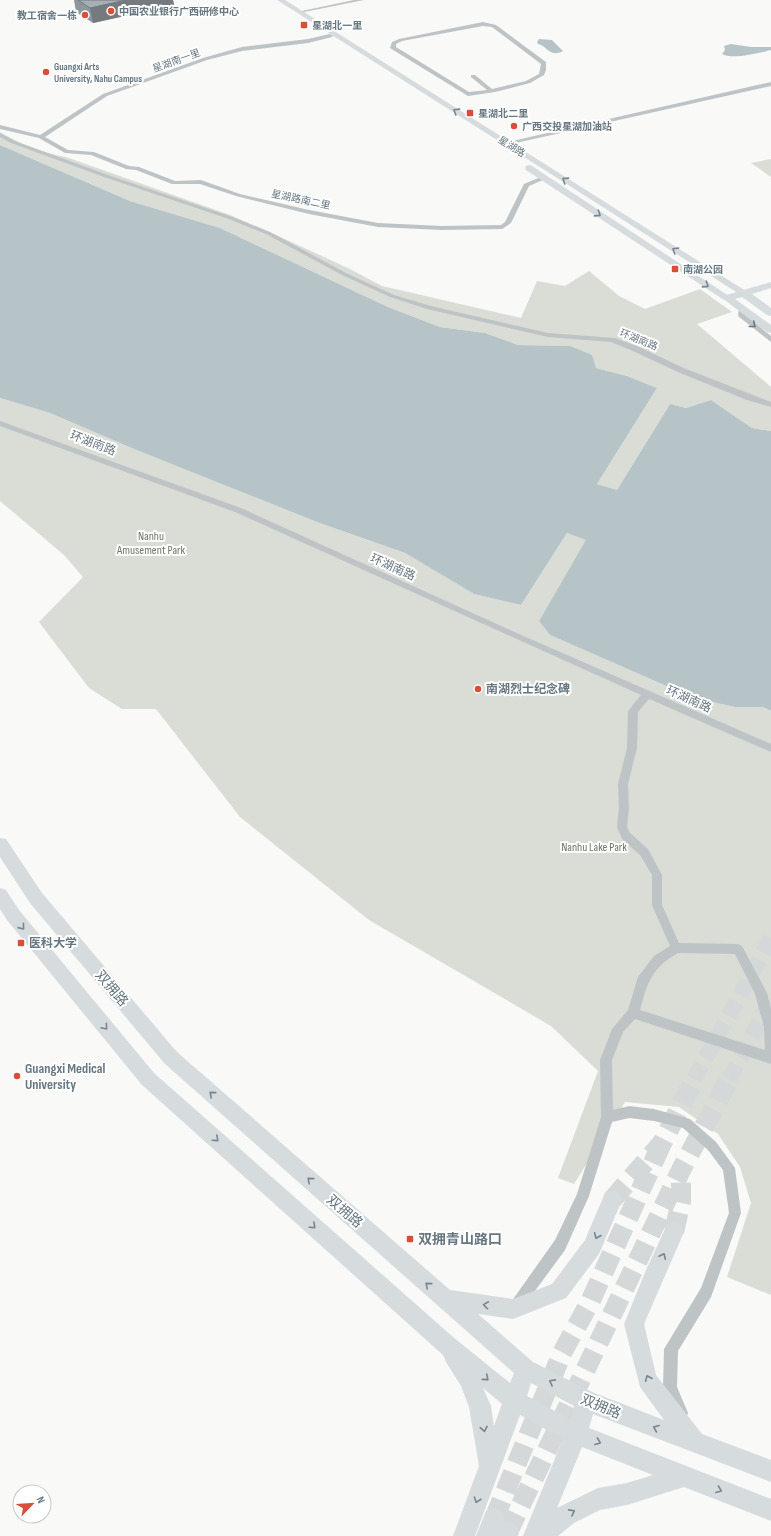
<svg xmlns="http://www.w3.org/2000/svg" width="771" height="1536" viewBox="0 0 771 1536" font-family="'Sofia Sans Condensed','Noto Sans SC',sans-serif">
	<rect width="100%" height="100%" fill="#f9f9f7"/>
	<!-- green -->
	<path fill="#d9ddd6" d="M0,132C20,144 42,153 66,157L230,215L274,234L350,269L382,286L521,318L537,281L565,286L589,271L619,296L645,309L700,289L732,312L697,324L771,387V431L752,428L711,400L686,408L670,404L617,490L597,484L657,388L627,376L596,368L570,346L518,345L485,333L440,327L388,307L220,228L130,201L0,145Z
		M771,159V177L751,163Z
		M0,398L50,413L134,449L317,522L405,553L474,594L521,605L567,533L587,540L539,621L550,635L671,688L707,701L735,707H763L771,711V1295L727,1277L751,1203L740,1167L718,1134L679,1107L625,1102L574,1184L558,1178L598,1071L551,1026L369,920L240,817L156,709H122L89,688L39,622L83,577L64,555L0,501Z"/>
	<!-- water -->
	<path fill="#b7c4c7" d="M539,39L552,40L563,51C550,58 547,46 538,44L537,42Z
		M731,44L751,47H771V50C760,53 731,60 722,54L725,50L724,46Z
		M0,145L130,201L220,228L388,307L440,327L485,333L518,345L570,346L592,355L596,368L627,376L657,388L597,484L617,490L670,404L686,408L711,400L752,428L771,431V711L763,707H735L707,701L671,688L550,635L539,621L586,540L567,533L521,605L474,594L405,553L317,522L134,449L50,413L0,398Z"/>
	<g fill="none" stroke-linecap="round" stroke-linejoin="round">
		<!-- primary-tunnel-far1 -->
		<path stroke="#d4d8d9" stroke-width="16" stroke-dasharray="16 8" stroke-linecap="butt" d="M694,1079L771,938
			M729,1079L771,1000"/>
		<!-- primary-tunnel -->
		<path stroke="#d4d8d9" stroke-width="20" stroke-dasharray="20 10" stroke-linecap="butt" d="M612,1200L662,1143L695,1078
			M674,1232L681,1201V1175
			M494,1519L562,1353L590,1302L662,1143
			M508,1532L681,1170L730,1078"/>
		<!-- minor -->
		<path fill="#bec3c6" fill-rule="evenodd" d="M354,0H364L299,13L297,12Z
			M483,22L496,25L546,62V70L544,75L530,83L495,92L468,96L390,48L392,42L399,39ZM483,26L492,27L541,64L539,74L526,81L492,89L475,75H471V77L487,90L469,92L396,47V44L402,41Z
			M330,34L333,36L332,37L308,43L242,51L207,60L107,96L45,137L68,150L94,152L129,166L139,167L175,181L201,180L240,194L309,210L378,223L442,226L501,225L505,222L524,184L541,177H545V179L529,186L511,223L502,229L442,230L378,227L309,214L236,196L200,184H172L136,170L126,169L91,155L65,153L39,138L0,129V125L40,135L103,94L203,58L242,47L308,39Z
			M771,82V86L507,145L504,143Z
			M0,133L15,141L108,175L230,216L270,232L346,273L394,295L431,306L548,333L615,338L639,347L686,369L771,402V407L747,400L680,373L633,351L611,342L548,337L427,309L390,297L342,275L266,234L226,218L104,177L11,143L0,137Z
			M742,306L745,308L744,314L771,336V342L738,316L739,308Z
			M0,421L241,508L519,634L771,744V752L649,699L638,712L637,748L628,784L629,808L627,827L630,833L648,849L662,875V905L679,943L738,944L742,946L767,993L771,1009V1064L635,1019L623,1032L612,1060L613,1110L629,1106L654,1109L690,1119L716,1142L735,1168L741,1213L711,1297L678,1351L677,1387L688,1413L686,1418L681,1420L676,1418L663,1387L664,1349L701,1288L729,1213L723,1170L708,1150L683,1128L654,1121L629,1118L612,1122L589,1196L565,1250L521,1310L516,1312L511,1310L509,1305L555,1240L577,1194L601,1117L600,1060L612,1029L628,1010L638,977L654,956L670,946L652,905V875L640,855L622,839L617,827L619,808L618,784L627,748L628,711L641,695L235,512L0,426ZM678,953L735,954L755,994L764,1027L765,1050L640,1010C648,981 651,969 678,953Z"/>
		<!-- secondary -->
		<path fill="#d6dbde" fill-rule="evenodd" d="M277,0H285L749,293L747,295H741Z
			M529,165L532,166L732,298L730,300H724L526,170L525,168L526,166Z"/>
		<!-- primary -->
		<path fill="#d6dbde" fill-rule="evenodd" d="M771,282V288L752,294L771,308V316L767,315L742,297L735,299L771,325V333L767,332L722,298L723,296Z
			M0,838L6,839L42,893L177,1052L450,1290L513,1299L552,1284L585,1240L605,1193L612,1190L619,1193L622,1200L599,1254L566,1298L513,1319L478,1314L533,1362L592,1392L664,1420L640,1387L624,1324L646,1270L667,1225L674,1222L681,1225L684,1232L644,1324L656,1375L702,1434L771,1460V1482L593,1414L589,1428L771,1499V1521L684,1487L627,1505L600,1510L574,1523L558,1536H523L563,1439L520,1415L475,1536H453L479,1466L469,1407L461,1386L446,1362L443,1355L142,1085L7,920L0,909V888L6,890L19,910L154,1073L453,1337L510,1383L514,1373L165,1064L30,903L0,857ZM531,1383L574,1406L570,1419L527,1396ZM483,1388L502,1404L494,1426L491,1406ZM582,1447L653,1475L627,1483L598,1488L557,1508Z
			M494,1508L502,1511L505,1519L504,1522L508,1521L516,1524L519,1532L518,1536H476L486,1511Z"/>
	</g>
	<!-- wall -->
	<path fill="#8e969b" d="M74,0H173L174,5L93,23L76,12Z"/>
	<!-- shaded-wall -->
	<path fill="#747a7e" d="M126,0H173L174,5L93,23L90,8Z"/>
	<!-- building -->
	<path fill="#a5afb4" stroke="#747a7e" d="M78,0H126L90,8Z"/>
	<!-- one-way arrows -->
	<defs><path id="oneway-chevron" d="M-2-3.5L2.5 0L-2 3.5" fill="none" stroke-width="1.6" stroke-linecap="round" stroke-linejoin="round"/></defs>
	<g stroke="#77868e">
		<use href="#oneway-chevron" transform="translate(456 111) rotate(-148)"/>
		<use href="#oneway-chevron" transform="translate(565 180) rotate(-147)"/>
		<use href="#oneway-chevron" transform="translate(598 214) rotate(33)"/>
		<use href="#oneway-chevron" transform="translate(675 250) rotate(-148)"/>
		<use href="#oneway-chevron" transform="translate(706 285) rotate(33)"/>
		<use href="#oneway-chevron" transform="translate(22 927) rotate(51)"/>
		<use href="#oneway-chevron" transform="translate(105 1027) rotate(50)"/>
		<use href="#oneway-chevron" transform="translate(212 1094) rotate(-139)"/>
		<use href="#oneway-chevron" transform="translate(216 1139) rotate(42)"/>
		<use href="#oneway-chevron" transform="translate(310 1180) rotate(-139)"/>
		<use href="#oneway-chevron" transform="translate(313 1226) rotate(42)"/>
		<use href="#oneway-chevron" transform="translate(597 1236) rotate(113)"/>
		<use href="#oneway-chevron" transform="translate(663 1256) rotate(-65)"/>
		<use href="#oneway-chevron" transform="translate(428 1285) rotate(-139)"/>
		<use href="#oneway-chevron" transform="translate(486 1305) rotate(-172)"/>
		<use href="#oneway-chevron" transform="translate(486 1378) rotate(40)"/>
		<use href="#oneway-chevron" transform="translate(648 1378) rotate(-113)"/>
		<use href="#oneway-chevron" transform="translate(552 1382) rotate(-152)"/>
		<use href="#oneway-chevron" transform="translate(656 1428) rotate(-158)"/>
		<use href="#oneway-chevron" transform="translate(484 1429) rotate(80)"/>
		<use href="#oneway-chevron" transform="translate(598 1442) rotate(21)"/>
		<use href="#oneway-chevron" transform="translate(719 1490) rotate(21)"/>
		<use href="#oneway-chevron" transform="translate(477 1500) rotate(109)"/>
		<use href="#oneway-chevron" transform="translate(572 1512) rotate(-28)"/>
	</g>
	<use stroke="#667780" href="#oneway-chevron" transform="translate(753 325) rotate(39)"/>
	<!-- markers -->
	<g fill="#d84e38" stroke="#fff" stroke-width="1.5">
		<circle cx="111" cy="11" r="4"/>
		<circle cx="85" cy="15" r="4"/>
		<rect x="300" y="21" width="8" height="8" rx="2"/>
		<circle cx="46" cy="72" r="4"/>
		<rect x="466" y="109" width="8" height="8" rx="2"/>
		<circle cx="514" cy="126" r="4"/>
		<rect x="671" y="265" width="8" height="8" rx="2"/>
		<circle cx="478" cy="689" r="4"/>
		<rect x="17" y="939" width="8" height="8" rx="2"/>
		<circle cx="17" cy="1076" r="4"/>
		<rect x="406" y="1235" width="8" height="8" rx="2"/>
	</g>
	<g text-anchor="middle" stroke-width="4" stroke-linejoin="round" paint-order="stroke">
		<!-- far-poi labels -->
		<g font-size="10" font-weight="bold" fill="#667780" stroke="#fff" text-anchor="start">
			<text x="119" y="15">中国农业银行广西研修中心</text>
			<text x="77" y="19" text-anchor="end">教工宿舍一栋</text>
			<text x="312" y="29">星湖北一里</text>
			<text x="54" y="70">Guangxi Arts<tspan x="54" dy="12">University, Nahu Campus</tspan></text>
			<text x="478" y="117">星湖北二里</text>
			<text x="522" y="130">广西交投星湖加油站</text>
			<text x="683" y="273">南湖公园</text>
		</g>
		<!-- far-street labels -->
		<g font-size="10" fill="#667780" stroke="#fff">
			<text transform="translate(176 60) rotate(-20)" y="4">星湖南一里</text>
			<text transform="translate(512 146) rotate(32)" y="4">星湖路</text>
			<text transform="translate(301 199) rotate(12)" y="4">星湖路南二里</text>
			<text transform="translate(639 339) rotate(22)" y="4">环湖南路</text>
		</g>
		<!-- street labels -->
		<g font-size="12" fill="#667780" stroke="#fff">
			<text transform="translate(93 443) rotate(21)" y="4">环湖南路</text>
			<text transform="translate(393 567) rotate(24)" y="4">环湖南路</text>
			<text transform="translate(689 699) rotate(24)" y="4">环湖南路</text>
		</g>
		<!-- park labels -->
		<g font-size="12" fill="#6a7864" stroke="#fff">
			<text x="151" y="540">Nanhu<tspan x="151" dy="14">Amusement Park</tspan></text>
			<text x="594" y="851">Nanhu Lake Park</text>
		</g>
		<!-- poi labels -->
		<g font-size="12" font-weight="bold" fill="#667780" stroke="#fff" text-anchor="start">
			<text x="486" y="693">南湖烈士纪念碑</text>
			<text x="29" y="947">医科大学</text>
		</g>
		<!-- near-street labels -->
		<g font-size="14" fill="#667780" stroke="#fff">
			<text transform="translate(112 988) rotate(50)" y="5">双拥路</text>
			<text transform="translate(345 1211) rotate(41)" y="5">双拥路</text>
			<text transform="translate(601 1406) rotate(23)" y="5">双拥路</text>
		</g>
		<!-- near-poi labels -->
		<g font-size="14" font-weight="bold" fill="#667780" stroke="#fff" text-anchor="start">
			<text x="25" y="1073">Guangxi Medical<tspan x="25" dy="16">University</tspan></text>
			<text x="418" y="1244">双拥青山路口</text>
		</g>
	</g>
	<!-- north arrow -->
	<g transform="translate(32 1504) rotate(65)"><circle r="19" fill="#ffffff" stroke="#c2c9cc"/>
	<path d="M0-3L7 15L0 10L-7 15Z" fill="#d84e38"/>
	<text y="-6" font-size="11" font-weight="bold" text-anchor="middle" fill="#667780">N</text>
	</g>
</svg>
